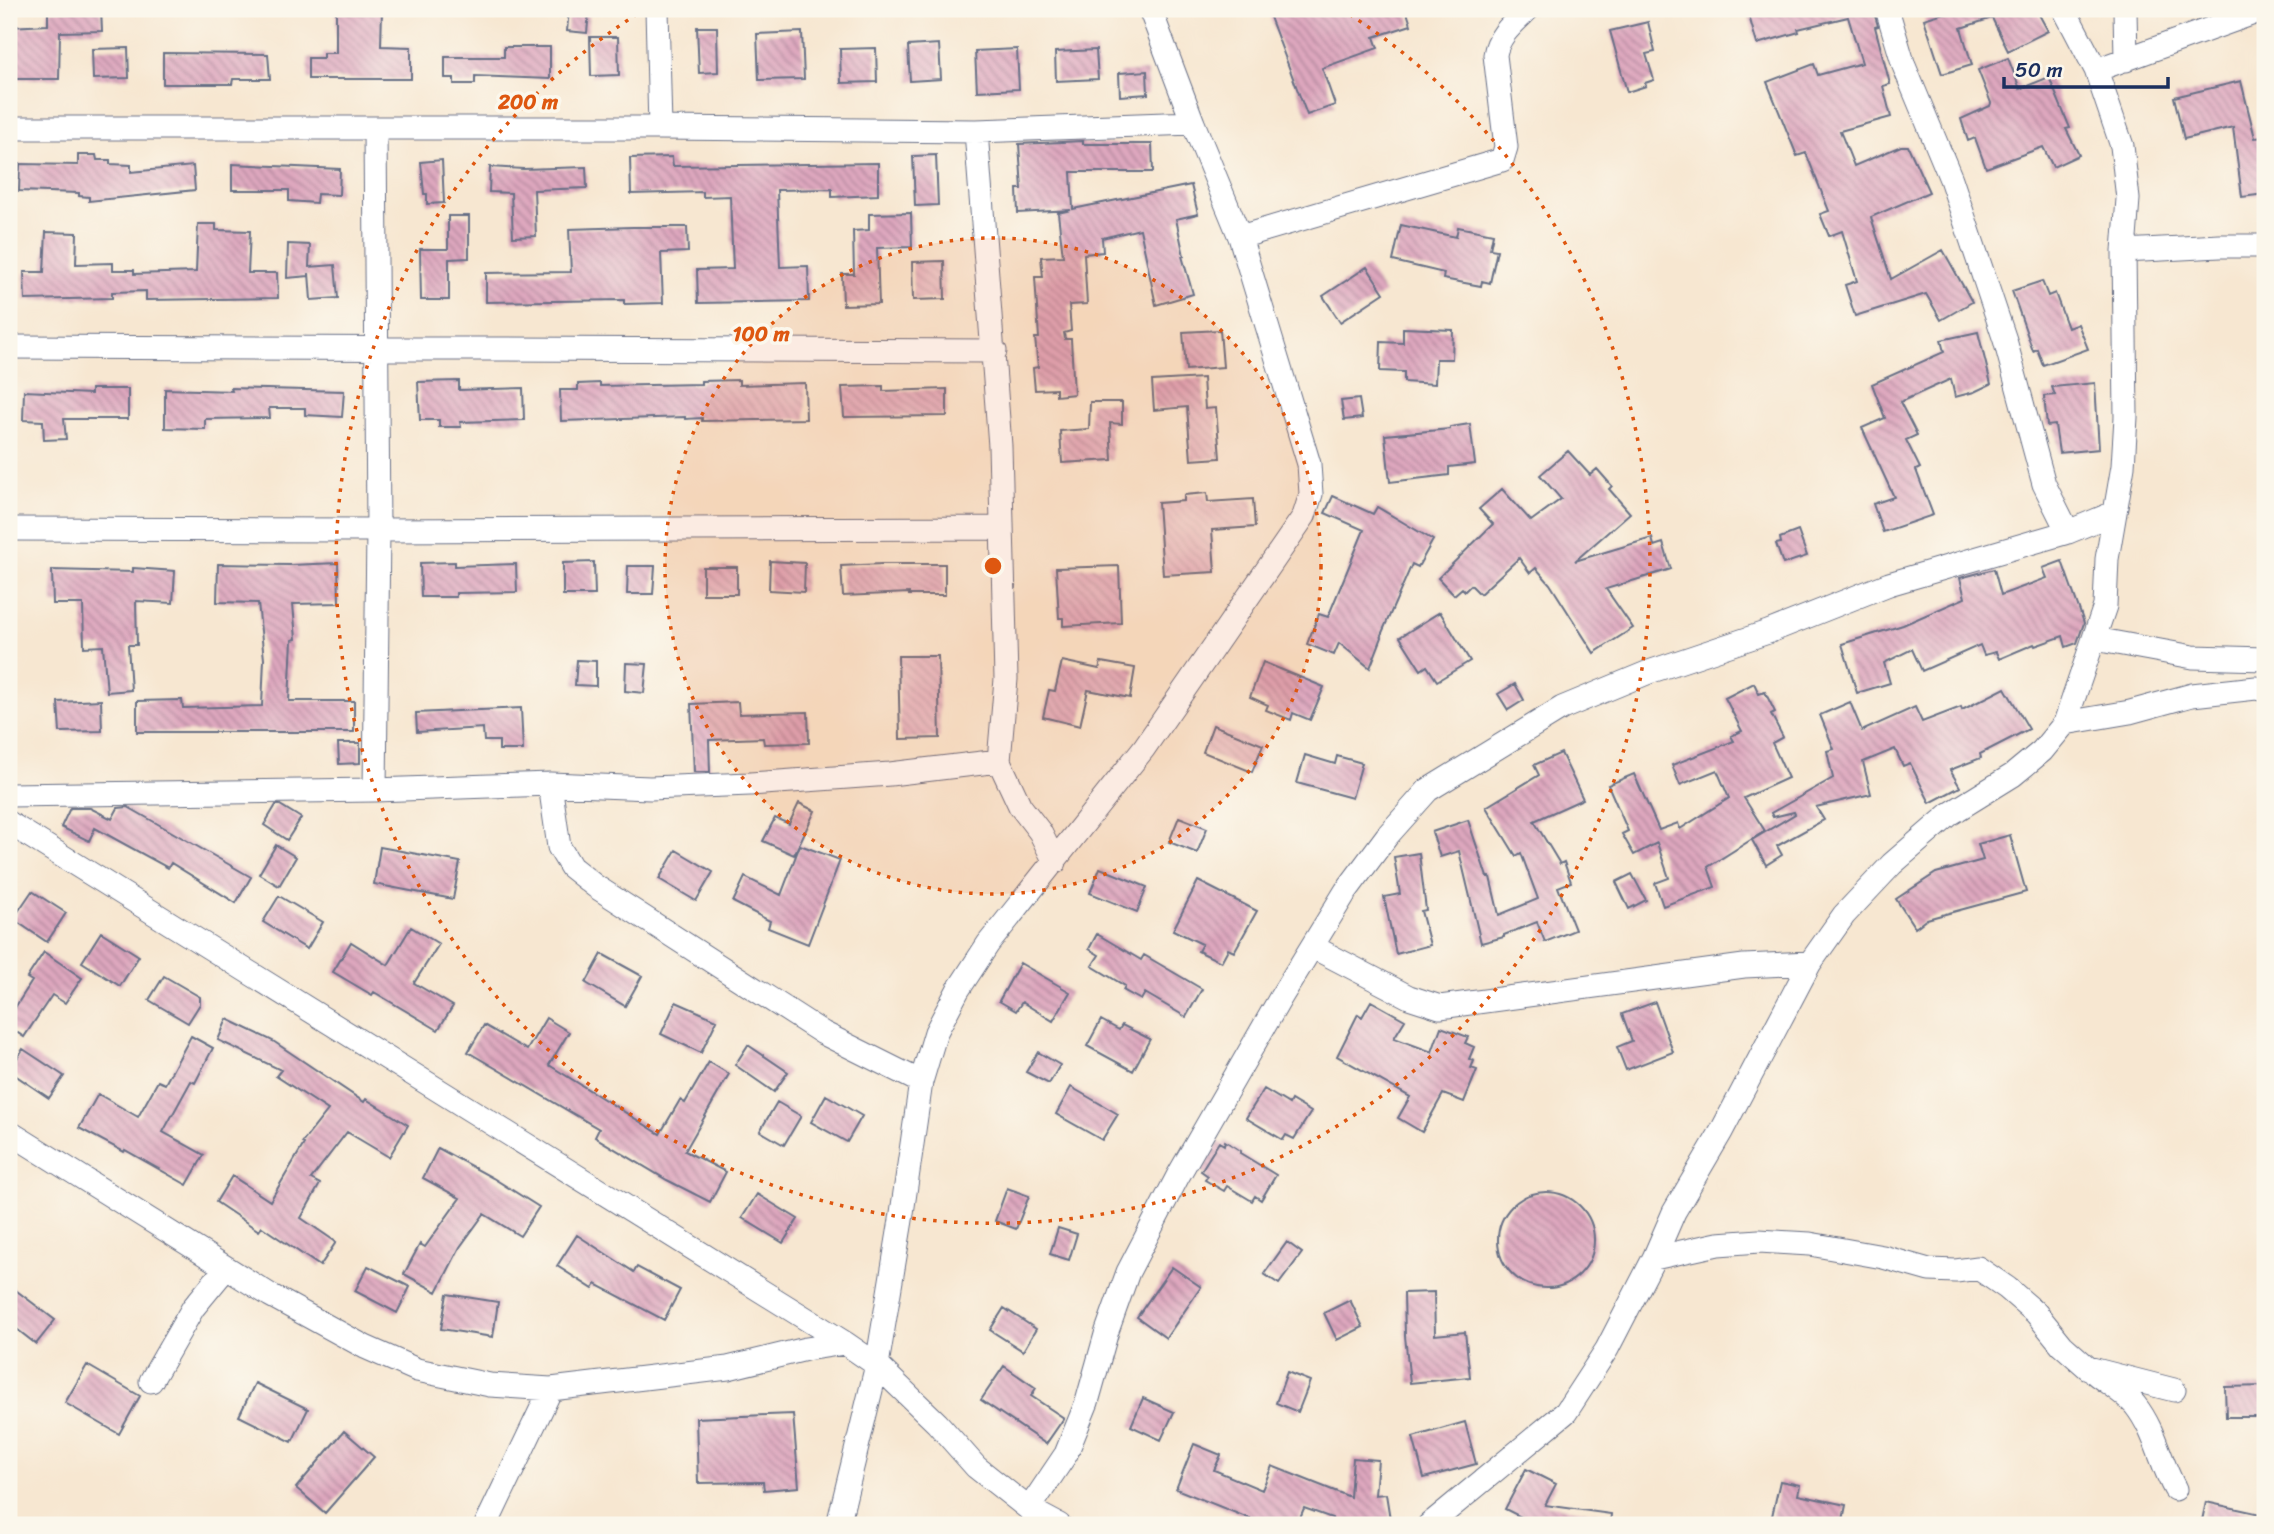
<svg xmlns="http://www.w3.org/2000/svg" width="2274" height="1534" viewBox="0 0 2274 1534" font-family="Sriracha,sans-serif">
	<defs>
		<pattern id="building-back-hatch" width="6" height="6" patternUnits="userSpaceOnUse" patternTransform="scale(1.75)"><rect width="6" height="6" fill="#dea7be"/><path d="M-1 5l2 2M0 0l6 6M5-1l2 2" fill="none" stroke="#b3889e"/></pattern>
	</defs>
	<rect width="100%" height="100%" fill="#fbf7ec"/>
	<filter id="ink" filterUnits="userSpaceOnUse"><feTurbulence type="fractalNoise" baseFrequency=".0143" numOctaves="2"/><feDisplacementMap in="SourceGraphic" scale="14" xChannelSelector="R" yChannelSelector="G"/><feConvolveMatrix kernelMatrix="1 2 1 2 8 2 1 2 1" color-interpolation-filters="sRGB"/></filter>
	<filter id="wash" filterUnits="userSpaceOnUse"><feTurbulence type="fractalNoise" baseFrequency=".00686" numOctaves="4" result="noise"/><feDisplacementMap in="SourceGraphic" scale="28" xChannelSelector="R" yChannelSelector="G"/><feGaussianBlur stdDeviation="1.57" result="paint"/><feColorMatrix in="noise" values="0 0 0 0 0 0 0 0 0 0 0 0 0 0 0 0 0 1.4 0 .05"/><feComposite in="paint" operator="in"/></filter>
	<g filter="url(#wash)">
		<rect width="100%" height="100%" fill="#f7e7d1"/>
		<g id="blocks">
			<!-- building -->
			<path fill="url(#building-back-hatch)" d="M78,9H101L102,31L60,32L59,79H9V27L48,25V11Z
				M359,9H382L381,46L411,47V79H308V58H323V53H336V10L359,11Z
				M1267,9H1406L1411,25L1374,37L1378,48L1322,68L1335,105L1307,115Z
				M1747,9H1873L1878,26L1875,27L1890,84L1883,86L1891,117L1840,131L1854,166L1901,146H1908L1929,192L1871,217L1891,279L1943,250L1972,302L1941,320L1926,294L1855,316L1845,285L1857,281L1842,231L1829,236L1820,214L1829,211L1806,153L1797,156L1767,82L1814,64L1818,75L1862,63L1848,17L1798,29L1799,32L1757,44Z
				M1956,9H2036L2048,31L2008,51L1992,18L1961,28L1972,65L1942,74L1924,19Z
				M569,10L589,12L587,33L567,31Z
				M1648,22L1655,52L1646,54L1654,80L1645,83L1646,86L1627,92L1610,31Z
				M697,27H717L718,72L699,73Z
				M802,32L804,79L759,80L757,34Z
				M590,37H618L619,75L591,76Z
				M939,44L941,79L910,81L908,46Z
				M504,47H550V79L475,76V84H454V78H445V57H504Z
				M128,48L129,78L93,79L92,49Z
				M876,48L877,82L841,83L840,49Z
				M1017,49L1019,89L977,91L975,51Z
				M1096,50L1098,79L1056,81L1055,52Z
				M163,53L268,54L270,79H233L232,84H163Z
				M2008,58L2020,89L2049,77L2070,128L2066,129L2079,155L2053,167L2043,147L1986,168L1975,138L1968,141L1961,119L1990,106L1991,103L1978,70Z
				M1147,71L1148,94L1120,96L1119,73Z
				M2241,81L2255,138L2265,137V194L2242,197L2233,127L2184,139L2174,97Z
				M1083,141V144H1152L1153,172H1071L1073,209L1191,185L1198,214L1176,219L1184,256H1182L1193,294L1156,305L1140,229L1102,238L1103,252L1084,254L1087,304L1069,305L1071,331L1064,333L1065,339H1071L1074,394L1056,396V389L1035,390L1033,368L1038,367L1035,338H1039L1035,277H1043L1041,257L1063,256L1058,213L1071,210L1018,213L1017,189H1022L1019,144Z
				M78,155H96L97,160H110V164L131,165V172L193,166L195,190L89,201V197L79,196V193L19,191L20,164L78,165Z
				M936,155L938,205L915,206L913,156Z
				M672,157L673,166L878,163V195L832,197V189L777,190L780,267L808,266L809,301L698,303L697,270L733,269L730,196L703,197V192L631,194L630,158Z
				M442,160L444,203L427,204V194H424L421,162Z
				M232,164L340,169L339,195L317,194L316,203L289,201V190H232Z
				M490,167L523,169L586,167L587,188L534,190L536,236L513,237L511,193L489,192Z
				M911,213L912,247L877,248L879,304L843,305L842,274H854L853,231L869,230V214Z
				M448,216H469V258L449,259V300H421L420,249H448Z
				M198,224H216V230L250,231L248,273H277L278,298L146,300V291L112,292V298L25,300L24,272H44L46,232L77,233L76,264L113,263V270H134V274L196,272Z
				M1401,225L1456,237L1458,227L1493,234L1490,249L1497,250L1490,283L1482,281L1481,286L1443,279L1444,273L1393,261Z
				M633,227H687L688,252L661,253L663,303L624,304V300L486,302V273L571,272L569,229Z
				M288,244L310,245L309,267L335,265L338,298L311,300L309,273V276L287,278Z
				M944,261L945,299L913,300L912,262Z
				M1367,267L1384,293L1340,322L1323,296Z
				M2042,281L2048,296L2055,293L2068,328L2078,324L2088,349L2043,365L2037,349L2033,351L2012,291Z
				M1403,328L1453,330L1452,359H1436L1435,384L1404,382V372L1380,371L1381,342L1403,343Z
				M1220,330L1223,367L1186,370L1183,332Z
				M1978,332L1991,384L1974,392L1955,397L1951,379L1900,402L1917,435L1906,440L1920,468L1916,470L1933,515L1883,532L1873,504L1894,497L1862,428L1885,418L1872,384L1944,352L1941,340Z
				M1203,378L1205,409L1216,408L1220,458L1191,460L1187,407L1154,410L1152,381Z
				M739,380V385L805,383L806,419L702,421V418L685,419V417L561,421L560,390H578V384L600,383V386L701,384V381Z
				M459,381V390L523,388L524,420L460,422L461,427H439V420H420L418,382Z
				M2095,383L2099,449L2059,453L2055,425L2047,426L2044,396L2055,395L2052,387Z
				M883,386V391L947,389V416L844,417L842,387Z
				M231,388L344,391L342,417L305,415V408H269L270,418L205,419V429L165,428V389L232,391Z
				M91,389H128V419H64L66,439L44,440L43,421L23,420L24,391L91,394Z
				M1359,399L1362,418L1344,420L1341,401Z
				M1090,402H1122V424L1110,423L1112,460L1062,463L1060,431L1089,429Z
				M1470,424L1475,464L1449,467V475L1390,482L1385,435L1450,429V427Z
				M1568,451L1590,475L1597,469L1612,486L1609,489L1630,513L1575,561L1652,538L1654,546L1663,543L1671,569L1606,589L1633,628L1594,653L1550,584L1536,568L1530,573L1519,558L1480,594L1471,585L1465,591L1462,588L1454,595L1438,578L1493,524L1479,509L1502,489L1531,521L1561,499L1540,475Z
				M1207,493L1208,502L1253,499L1255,527L1212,530L1215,572L1163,575L1158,503L1184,501V495Z
				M1333,496L1373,514L1377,507L1433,540L1418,567L1412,564L1381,635L1382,637L1370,668L1339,643L1334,655L1307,644L1319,614L1328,617L1364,530L1325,513Z
				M1798,531L1807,556L1783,564L1776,544L1781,543L1780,538Z
				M770,561L805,563L804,592L769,590Z
				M2062,561L2084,623L2077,643L2066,647L2063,636L2035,646L2034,644L1999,659L1996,652L1984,655L1980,645L1922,671L1912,649L1884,663L1890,683L1857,693L1842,644L1903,625L1965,598L1960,578L1994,569L2001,595L2047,578L2043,568Z
				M455,562V566L516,564L517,592L456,593V597H421L420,563Z
				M594,562L595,595H563V563Z
				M338,563L339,603L293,604L296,639L292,640L289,701H354V732H137V701L182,700L183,708L262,706L264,659L258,603L217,602L218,564L290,565Z
				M882,564H945V595H909V593L843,596L841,566Z
				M628,566H655L653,594H627Z
				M1119,566L1121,623L1063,626V618H1059L1056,568Z
				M703,567H737V594H703Z
				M133,568L175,571L173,603L136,601L137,645H128L131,690L107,692L103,646L84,647L83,604H53L52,570L133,572Z
				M1440,612L1470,661L1437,681L1427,666L1421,670L1400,637Z
				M898,656H938L940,738L900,739Z
				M577,660L596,661V686L575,685Z
				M1062,661L1099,669L1101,662L1135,668L1130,698L1088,690L1080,726L1043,717L1049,690L1055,691Z
				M1263,662L1324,687L1310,720L1293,713L1291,720L1266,710L1268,705L1250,697Z
				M626,663L647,664L644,693L625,691Z
				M1754,683L1759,694L1765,692L1775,712L1771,714L1783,737L1772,743L1788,778L1744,798L1765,831L1708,867L1715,887L1663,906L1655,883L1669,878L1657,843L1634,855L1622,834L1628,831L1608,785L1634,774L1659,830L1678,823L1680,829L1729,798L1717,770L1680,785L1672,765L1734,741L1731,736L1742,731L1725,698Z
				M1515,684L1524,700L1508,710L1498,694Z
				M2005,688L2029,729L1980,754L1981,758L1950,770L1960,787L1930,803L1910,763L1903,766L1895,749L1863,762L1871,794L1816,807L1824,820L1777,846L1782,855L1766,865L1752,840L1795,814L1794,812L1773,817L1771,813L1833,778L1827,751L1834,749L1820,715L1850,702L1862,731L1915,707L1922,722L1961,707L1962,710Z
				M101,700L102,731L60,732L58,702Z
				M738,702L739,714L808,712L809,743L764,744L763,738L709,740L710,772H694L691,704Z
				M521,708L523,750H499V741H484L483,728L417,732L416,713Z
				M1213,725L1263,745L1252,772L1203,752Z
				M338,743H360V763L339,764Z
				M1561,753L1583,799L1534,821L1560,864L1564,862L1571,882L1558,887L1575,930L1545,942L1537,922L1504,935V937L1481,943L1459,851L1440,857L1432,832L1468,820L1487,877H1490L1499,915L1538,899L1521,853L1516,856L1486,807L1539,775L1534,765Z
				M1305,755L1335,764L1337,756L1362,763L1352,798L1297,783Z
				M799,803L815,811L794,855L763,841L775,818L789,824Z
				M276,805H280L301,818L287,840L264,825Z
				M128,807L251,877L236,903L171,863L168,868L95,828L89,841L61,827L70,808H90L112,819L118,808Z
				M1179,817L1207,828L1197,853L1169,842Z
				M2010,835L2026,892L1927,919L1915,928L1896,899L1936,873L1983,860L1978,844Z
				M276,845L296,857L279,886L259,874Z
				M800,845L840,860L808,944L768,928L770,921L733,902L745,877L781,895Z
				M380,847L460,862L453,899L374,884Z
				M676,850L713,872L696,901L659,879Z
				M1419,853L1426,910L1421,911L1430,945L1396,954L1384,897L1400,894L1394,857Z
				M1100,868L1147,887L1137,912L1090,893Z
				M1632,874L1646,900L1629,909L1616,882Z
				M1198,881L1257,911L1234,952L1228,949L1221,962L1198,951L1202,944L1173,930Z
				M32,891L66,913L47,942L13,919Z
				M279,896L323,922L307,949L263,922Z
				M411,927L439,944L414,983L453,1006L438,1030L374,992L372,995L333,972L351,942L388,965Z
				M101,932L139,956L120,986L82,962Z
				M1097,934L1141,960L1144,955L1202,989L1186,1017L1145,993L1141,1000L1123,990L1125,986L1092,966L1099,955L1089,949Z
				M44,952L82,978L65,1003L52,995L24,1037L9,1027V1017L32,981L27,978Z
				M602,954L642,976L625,1006L586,983Z
				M1020,963L1070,992L1053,1021L1022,1002L1016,1011L999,1001Z
				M164,976L200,997V1004L188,1023L149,1000Z
				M1371,1001L1405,1020L1394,1038L1432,1052L1441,1027L1468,1037L1465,1043L1474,1047L1469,1059L1474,1061L1471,1068L1477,1070L1464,1102L1443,1094L1422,1132L1398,1118L1410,1097L1337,1056L1358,1014L1362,1017Z
				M676,1002L717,1020L701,1053L661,1034Z
				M1655,1002L1673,1052L1626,1070L1617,1047L1632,1041L1622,1014Z
				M546,1018L569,1032L549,1065L660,1134L680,1100L685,1103L709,1062L729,1074L685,1151L726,1172L710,1202L667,1180L595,1137L599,1129L468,1052L484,1025L527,1050Z
				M227,1019L273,1041L364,1102L366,1099L408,1125L389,1157L347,1132L311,1179L320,1184L301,1218L336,1242L320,1266L262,1227L259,1231L216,1202L232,1176L270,1201L304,1144L302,1143L328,1110L276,1076L281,1070L218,1040Z
				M1101,1020L1119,1030L1122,1025L1150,1039L1133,1071L1087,1046Z
				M191,1036L213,1048L195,1083L191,1081L163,1132L204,1155L187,1185L125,1150L124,1152L79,1128L98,1094L138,1117L158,1081L165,1084Z
				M748,1045L788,1072L774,1092L735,1065Z
				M23,1049L64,1076L49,1098L9,1071Z
				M1038,1052L1060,1065L1049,1084L1026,1072Z
				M1071,1087L1118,1114L1102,1140L1056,1114Z
				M1264,1089L1289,1104L1291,1100L1311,1112L1294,1139L1286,1135L1283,1140L1246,1118Z
				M826,1095L862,1116L847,1142L811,1122Z
				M777,1102L801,1116L784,1145L760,1131Z
				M1225,1141L1241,1151L1240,1153L1276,1175L1261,1200L1255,1196L1252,1201L1227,1186L1224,1191L1205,1180L1208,1176L1201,1171L1219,1142L1224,1145Z
				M438,1148L493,1178L539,1207L520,1236L484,1214L460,1247L437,1292L404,1274L420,1244L425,1247L460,1198L423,1178Z
				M1007,1188L1029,1196L1016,1229L995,1221Z
				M1498 1240a48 48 0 1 1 96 0a48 48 0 1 1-96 0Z
				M757,1194L798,1219L783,1243L742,1218Z
				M1058,1228L1077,1234L1069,1260L1050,1254Z
				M577,1235L634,1272L637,1267L680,1290L664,1320L596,1284L593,1289L557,1266Z
				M1287,1242L1302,1253L1279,1284L1264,1274Z
				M368,1266L410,1287L397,1313L355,1291Z
				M1172,1267L1201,1287L1166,1338L1137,1317Z
				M9,1285L55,1320L36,1344L9,1323Z
				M1434,1292L1435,1335L1465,1332L1470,1377L1410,1383L1405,1336L1404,1293Z
				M447,1294L498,1302L493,1337L441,1329Z
				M1350,1300L1363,1327L1337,1340L1324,1313Z
				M1004,1308L1036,1329L1023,1351L990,1330Z
				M87,1365L140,1396L119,1434L65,1403Z
				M1004,1366L1036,1388L1031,1396L1064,1418L1046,1444L981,1400Z
				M1287,1372L1310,1381L1298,1412L1276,1403Z
				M255,1383L308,1409L292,1442L239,1416Z
				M2265,1386V1417H2226L2225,1387Z
				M1143,1398L1174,1412L1161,1440L1131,1426Z
				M793,1414L799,1487L764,1490L763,1482L698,1483L696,1418Z
				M1465,1422L1476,1464L1424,1478L1413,1437Z
				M344,1431L374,1457L325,1513L296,1488Z
				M1194,1444L1221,1455L1214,1470L1262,1490L1272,1466L1350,1497L1353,1458L1378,1460L1375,1495L1386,1494L1391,1525H1333L1332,1518L1304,1508L1297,1525H1249L1251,1519L1176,1489Z
				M1526,1469L1556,1484L1545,1505L1611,1514L1610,1525H1537L1505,1509Z
				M1780,1481L1800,1485L1798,1495L1846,1505L1842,1525H1770Z
				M2206,1502L2265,1515V1525H2201Z"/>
		</g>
	</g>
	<g filter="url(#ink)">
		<use href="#blocks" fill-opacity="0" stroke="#686f86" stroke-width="2"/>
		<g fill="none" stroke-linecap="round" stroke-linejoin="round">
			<defs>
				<path id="street" d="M657,9L660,128
					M1887,9L1904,66L1951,179L2005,340L2044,484L2068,532
					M2125,9L2126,60
					M2096,70L2265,9
					M9,128H660L976,131L1193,123
					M976,131L1000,446L1006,679L999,761L1020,806L1040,832L1055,862
					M1240,237L1502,160L1506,147L1495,55C1498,35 1514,23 1528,9
					M2124,251L2220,246H2265
					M9,347L995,351
					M9,529L378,530L1002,528
					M2095,639L2193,657L2265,659
					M2065,723L2130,712L2192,695L2256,688L2265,690
					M550,784L559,847L571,867L595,886L823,1033L921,1082
					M375,790L378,530L375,128
					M9,795L375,790L550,784L650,788L750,784L890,774L999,761
					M9,823L845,1343
					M1313,947L1409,997L1440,1007L1744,966L1810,963
					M9,1132L270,1295L365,1347L417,1370L490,1385L551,1389L728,1368L806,1349L845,1343L877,1365L937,1423L976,1467L1029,1509L1059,1525
					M1654,1258L1718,1244L1759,1241L1810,1244L1883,1257L1929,1270L1956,1271L1978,1268L2007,1288L2036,1313L2062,1345L2088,1368L2174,1390
					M2096,1374C2109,1384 2125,1394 2135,1405C2155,1430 2160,1462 2175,1489
					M151,1381L193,1308L226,1268
					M1029,1509L1066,1454L1087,1402L1107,1331L1128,1272L1178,1176L1281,997L1346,891L1387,836L1428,790L1562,708L1649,672L1768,632L1889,584L2068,532L2114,513
					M486,1525L551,1389
					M838,1525L877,1365L901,1220L921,1082L936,1032L958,990L988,944L1144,748L1304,516L1311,494L1309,464L1240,237L1193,123L1150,9
					M1429,1525L1566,1412L1607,1349L1654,1258L1674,1212L1721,1132L1810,963L1844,915L1892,864L1950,814L2013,775L2042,751L2065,723L2105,606L2107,559L2123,466L2126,417L2124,251L2128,199L2122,146L2096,70L2064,9"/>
			</defs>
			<!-- street casing -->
			<use href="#street" stroke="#686f86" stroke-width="25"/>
			<!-- street -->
			<use href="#street" stroke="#fff" stroke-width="23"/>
		</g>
	</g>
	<!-- distance rings -->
	<circle cx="993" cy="566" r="328" fill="#de5710" fill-opacity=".12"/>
	<g fill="none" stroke="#de5710" stroke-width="3.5" stroke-dasharray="3.5 7">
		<circle cx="993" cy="566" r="328"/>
		<path d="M1341 9A657 657 0 1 1 645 9"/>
	</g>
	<circle cx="993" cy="566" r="10" fill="#de5710" stroke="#fbf7ec" stroke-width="3.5"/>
	<g font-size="21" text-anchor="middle" font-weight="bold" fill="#de5710" stroke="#fbf7ec" stroke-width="7" stroke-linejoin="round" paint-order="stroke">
		<text x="528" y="109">200 m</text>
		<text x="761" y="341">100 m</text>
	</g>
	<!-- margin -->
	<rect width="2274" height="1534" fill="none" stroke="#fbf7ec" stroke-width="35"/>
	<!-- scale -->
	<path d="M2004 77v10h164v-10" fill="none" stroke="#1b2f5e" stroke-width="3.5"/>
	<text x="2015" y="77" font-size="21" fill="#1b2f5e" stroke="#fbf7ec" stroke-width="5" paint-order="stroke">50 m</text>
</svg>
